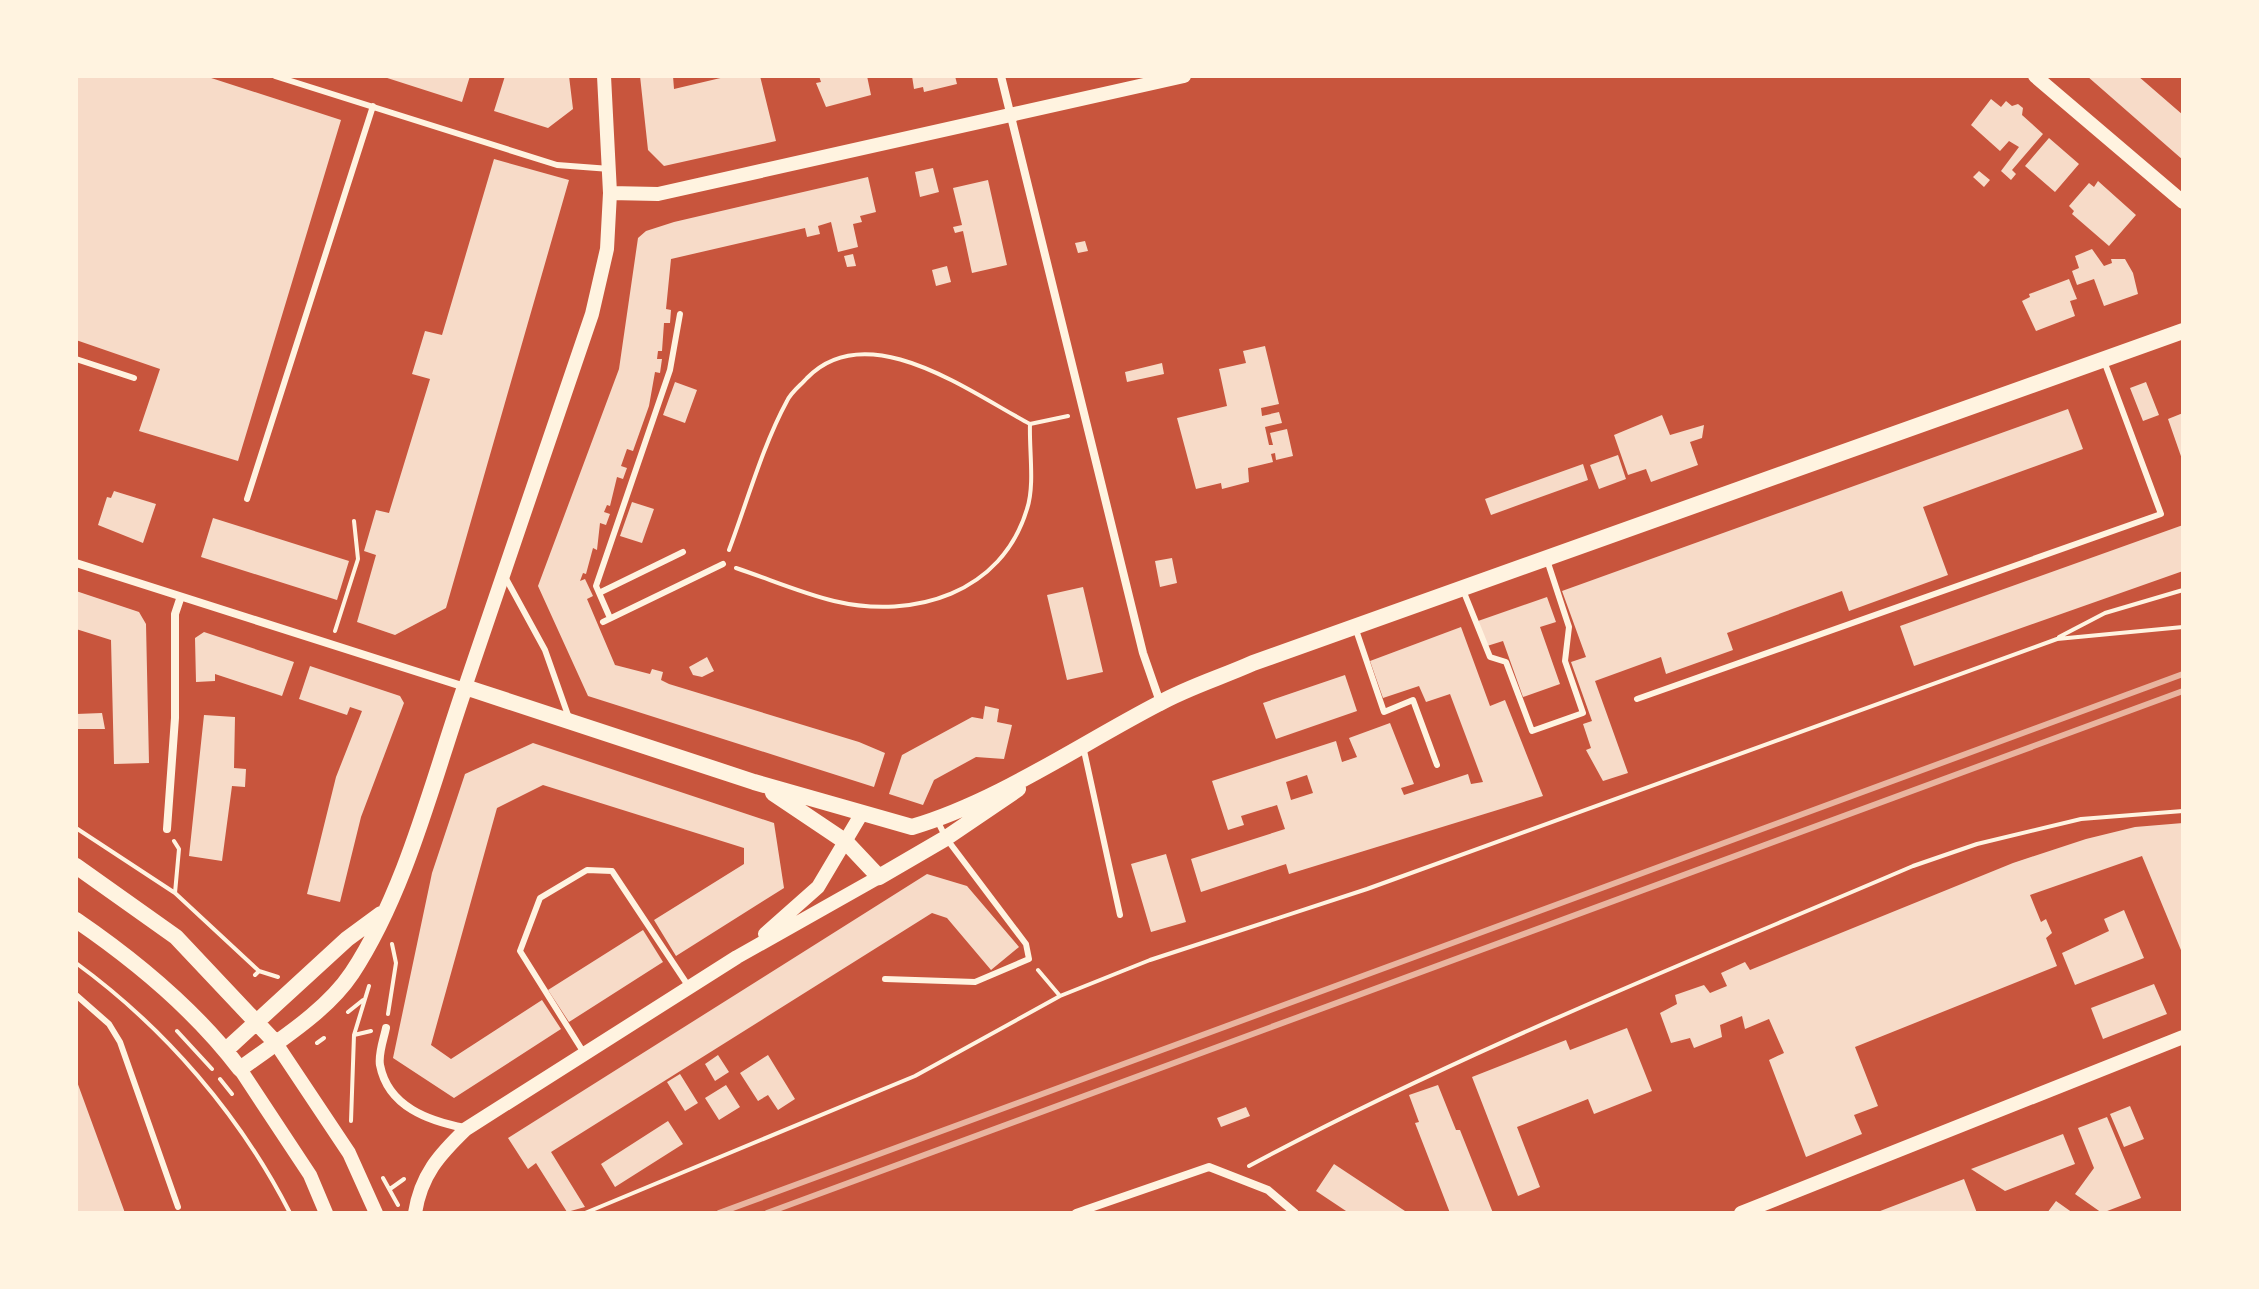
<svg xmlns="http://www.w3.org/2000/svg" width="2259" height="1289" viewBox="0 0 2259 1289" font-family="Signika,sans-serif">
	<rect width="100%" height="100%" fill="#c8553d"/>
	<!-- building -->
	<path fill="#f7dbc8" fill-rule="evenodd" d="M76,76H205L341,120L238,461L139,431L160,369L76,340Z
		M381,76H470L462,102Z
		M505,76H569L573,109L548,128L494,111Z
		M640,76H673L674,89L729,76H760L776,141L664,166L648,150Z
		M819,76H867L871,95L826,107L816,83L821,82Z
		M912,76H955L957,84L924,92L923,87L914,89Z
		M2087,76H2138L2183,115V160Z
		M1991,99L2001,107L2006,101L2012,106L2018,104L2023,108L2022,115L2043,134L2012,170L2016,174L2011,180L2001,171L2019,147L2009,141L2000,151L1971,125Z
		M2049,138L2079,164L2055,192L2025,166Z
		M494,159L569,180L446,608L395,635L357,622L376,555L364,551L376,510L389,513L430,379L412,374L425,331L442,335Z
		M933,168L939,192L920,197L915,172Z
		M1979,171L1990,180L1984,187L1973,177Z
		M868,177L876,212L860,216L862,222L853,224L858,247L838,252L831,222L818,226L820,234L807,237L805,228L671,259L666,309L671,310L670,323H664L662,351H658L657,359H662L660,373L655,372L649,406L633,451L627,449L621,466L627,468L623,479L617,477L610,506L607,505L604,512L610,514L606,525L600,523L597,550L593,548L586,574L583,573L580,581L585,579L593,596L587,599L615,665L650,674L652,669L663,672L661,680L669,684L859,742L885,753L874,787L588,696L538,586L619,369L638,238L646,231L674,222Z
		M988,180L1007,265L972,273L963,231L955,233L953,227L962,225L953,188Z
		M2098,181L2136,215L2109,246L2072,214L2074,211L2069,206L2089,183L2094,187Z
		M1085,241L1088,251L1078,253L1075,243Z
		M2092,249L2104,266L2112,263L2111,259H2125L2133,273L2138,294L2104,306L2094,279L2077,285L2072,271L2079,268L2075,256Z
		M853,254L856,266L847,267L844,256Z
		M947,266L951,282L936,286L932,270Z
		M2069,279L2077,299L2070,301L2075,316L2036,331L2022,301L2030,297L2029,294Z
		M1265,346L1279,404L1261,408L1262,416L1279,412L1282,423L1265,427L1269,445H1273L1270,433L1287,429L1293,456L1276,460L1275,453L1271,454L1273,462L1248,468L1249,482L1222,489L1221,483L1196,489L1177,418L1227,406L1219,369L1246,363L1243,351Z
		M1162,363L1164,374L1127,382L1125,372Z
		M675,382L697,390L685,423L663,415Z
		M2146,382L2159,415L2143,421L2130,388Z
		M2068,409L2083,449L1923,507L1948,575L1849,611L1842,591L1727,633L1733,650L1666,674L1661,657L1595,681L1628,773L1603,781L1586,750L1591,748L1583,724L1592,721L1571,662L1586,657L1562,591Z
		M2183,413V462L2168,419Z
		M1662,415L1670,435L1704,425L1702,438L1690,442L1698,465L1651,482L1646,469L1628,475L1614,435Z
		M1618,455L1626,479L1599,489L1590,465Z
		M1583,464L1588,480L1491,515L1485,499Z
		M114,491L156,504L143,543L98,525L107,497L111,498Z
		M632,502L654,509L642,543L620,536Z
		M213,518L349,561L337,600L201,557Z
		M2183,525V571L1914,666L1900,626Z
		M1172,558L1177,583L1160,587L1155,561Z
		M1083,587L1103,672L1067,680L1047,595Z
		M76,591L139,612L146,624L149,763L114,764L111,640L76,629Z
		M1547,597L1556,622L1540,627L1560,684L1523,697L1503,641L1487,646L1478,621Z
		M1461,627L1490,706L1505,700L1543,796L1289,874L1286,864L1201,892L1191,859L1285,829L1277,805L1241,816L1244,825L1228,830L1212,781L1336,741L1342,762L1357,757L1349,738L1390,723L1414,784L1401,788L1404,795L1468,774L1471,784L1483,782L1450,694L1426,702L1419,686L1383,698L1370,661ZM1307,775L1313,793L1291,800L1286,782Z
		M204,632L294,662L282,696L215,674V681L196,682L195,638Z
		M707,657L714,671L702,677L693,675L689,667Z
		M310,666L400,696L404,703L361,817L340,902L307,894L336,777L362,711L350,707L347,715L299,699Z
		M1345,675L1357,711L1276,739L1263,703Z
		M985,706L999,709L997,722L1012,725L1004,759L976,757L934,780L923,805L889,794L902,755L972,717L983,719Z
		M102,713L105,729H76V714Z
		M204,715L235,717L234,768L246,769L245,787L232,786L222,861L189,856Z
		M533,743L774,823L784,888L676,956L654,920L744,864V848L543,785L497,808L431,1045L451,1059L542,1000L561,1029L454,1098L393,1058L432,873L465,774Z
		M2183,823V955L2142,856L2030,895L2041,922L2046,919L2052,933L2046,938L2057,966L1855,1047L1878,1106L1854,1115L1862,1134L1806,1157L1769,1060L1784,1053L1769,1019L1745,1029L1742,1016L1720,1025L1722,1037L1694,1048L1690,1038L1671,1043L1660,1013L1677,1004L1675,995L1704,985L1710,993L1727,986L1721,973L1745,962L1750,970L2013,863L2086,839L2135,827Z
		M1166,854L1186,922L1151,932L1131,864Z
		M927,874L967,886L1019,947L991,970L947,918L932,913L551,1152L585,1207L567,1212L536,1163L528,1169L508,1138Z
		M2124,910L2144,958L2075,985L2062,953L2109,931L2104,919Z
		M643,930L663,962L569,1022L548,990Z
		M2154,984L2167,1014L2103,1039L2091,1008Z
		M1627,1028L1652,1091L1594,1114L1588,1099L1517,1127L1540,1187L1518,1196L1472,1077L1566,1040L1570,1050Z
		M718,1055L729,1072L715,1081L705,1064Z
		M768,1055L795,1099L778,1110L768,1095L758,1101L740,1073Z
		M680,1074L698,1103L685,1111L667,1082Z
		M76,1079L125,1213H76Z
		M726,1085L740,1107L719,1120L705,1098Z
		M1438,1085L1456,1130H1460L1493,1213H1450L1415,1123L1419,1122L1409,1095Z
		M2130,1106L2144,1139L2124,1147L2110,1114Z
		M1246,1107L1250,1116L1221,1127L1217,1118Z
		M2107,1117L2141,1198L2102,1213L2075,1194L2094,1168L2078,1128Z
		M668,1121L683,1144L615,1187L601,1164Z
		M2063,1134L2075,1164L2005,1191L1971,1169Z
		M1334,1164L1408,1213H1349L1316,1191Z
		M1964,1179L1977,1213H1875Z
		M2056,1201L2073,1213H2047Z"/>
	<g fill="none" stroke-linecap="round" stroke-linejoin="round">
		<!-- path -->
		<path stroke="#fff3e0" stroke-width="4" d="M729,550C747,502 763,445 787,401C791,392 801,385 807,378C868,315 971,393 1030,424L1068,416
			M736,568C769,579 801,593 834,601C914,620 1002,593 1027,509C1035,485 1029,450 1030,424
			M335,631L358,559L354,521
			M2059,637L2105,613L2183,590
			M76,828L175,893L259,971
			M174,841L179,849L175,893
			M76,963C165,1028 240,1115 290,1213
			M1038,970L1060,996
			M255,975L259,971L278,977
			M348,1012L363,1000
			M388,1014L396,963L392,944
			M177,1031L212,1069
			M354,1035L371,1031
			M317,1043L324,1038
			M220,1079L232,1094
			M351,1121L354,1035L369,986
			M1249,1166C1463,1051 1689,962 1913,866L1977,844L2081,819L2183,811
			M383,1178L398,1205
			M390,1189L404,1179
			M585,1213L915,1076L1060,996L1150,960L1367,889L2057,639L2183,627"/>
		<!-- service -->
		<path stroke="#fff3e0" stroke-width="6" d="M275,76L557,165L610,169
			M76,359L134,378
			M247,499L373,106
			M504,575L545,650L569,718
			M1463,590L1490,657L1506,662L1532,731L1583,713L1565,661L1569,627L1547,560
			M599,593L683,552
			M610,618L596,586L670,370L680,314
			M603,622L723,564
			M1355,627L1384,712L1413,700L1437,765
			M1637,699L2161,514L2104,361
			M1083,746L1120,915
			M885,979L975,982L1029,959L1026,944L946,838L937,820
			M76,995L109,1024L120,1042L178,1207
			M584,1053L520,951L540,898L587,870L612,871L689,987"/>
		<!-- minor -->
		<path stroke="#fff3e0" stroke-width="8" d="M1001,76L1143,653L1160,702
			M76,563L465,687
			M167,829L175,718V614L180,599
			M386,1028C384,1038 378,1054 380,1065C388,1107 429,1121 465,1128
			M1076,1213L1209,1167L1268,1190L1295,1213"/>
		<!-- tertiary -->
		<path stroke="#fff3e0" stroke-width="14" d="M2035,76L2183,202
			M610,193L658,194L1184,76
			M465,687L592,314L607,249L610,193L604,76
			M765,934L818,887L862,813
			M275,1042L349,1153L376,1213
			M240,1069L310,1175L326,1213
			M415,1213C421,1175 439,1155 466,1129L737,957L879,877
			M1741,1213L2183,1037"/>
		<!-- secondary -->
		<path stroke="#fff3e0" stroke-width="16" d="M773,793L846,842L879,877L946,838L1018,789
			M912,827C997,802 1079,745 1158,704C1188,687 1222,677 1253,663L2183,331
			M76,866L176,937L275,1042
			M76,920C136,961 196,1011 240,1069C278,1041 326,1012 352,973C406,891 433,779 465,687L754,782L912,827
			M226,1050L347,939L381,914"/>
		<!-- rail -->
		<path stroke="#e9b49f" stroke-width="6" d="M719,1213L2183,674
			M767,1213L2183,691"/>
	</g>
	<!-- border -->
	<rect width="2259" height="1289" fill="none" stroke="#fff3e0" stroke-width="156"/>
</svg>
